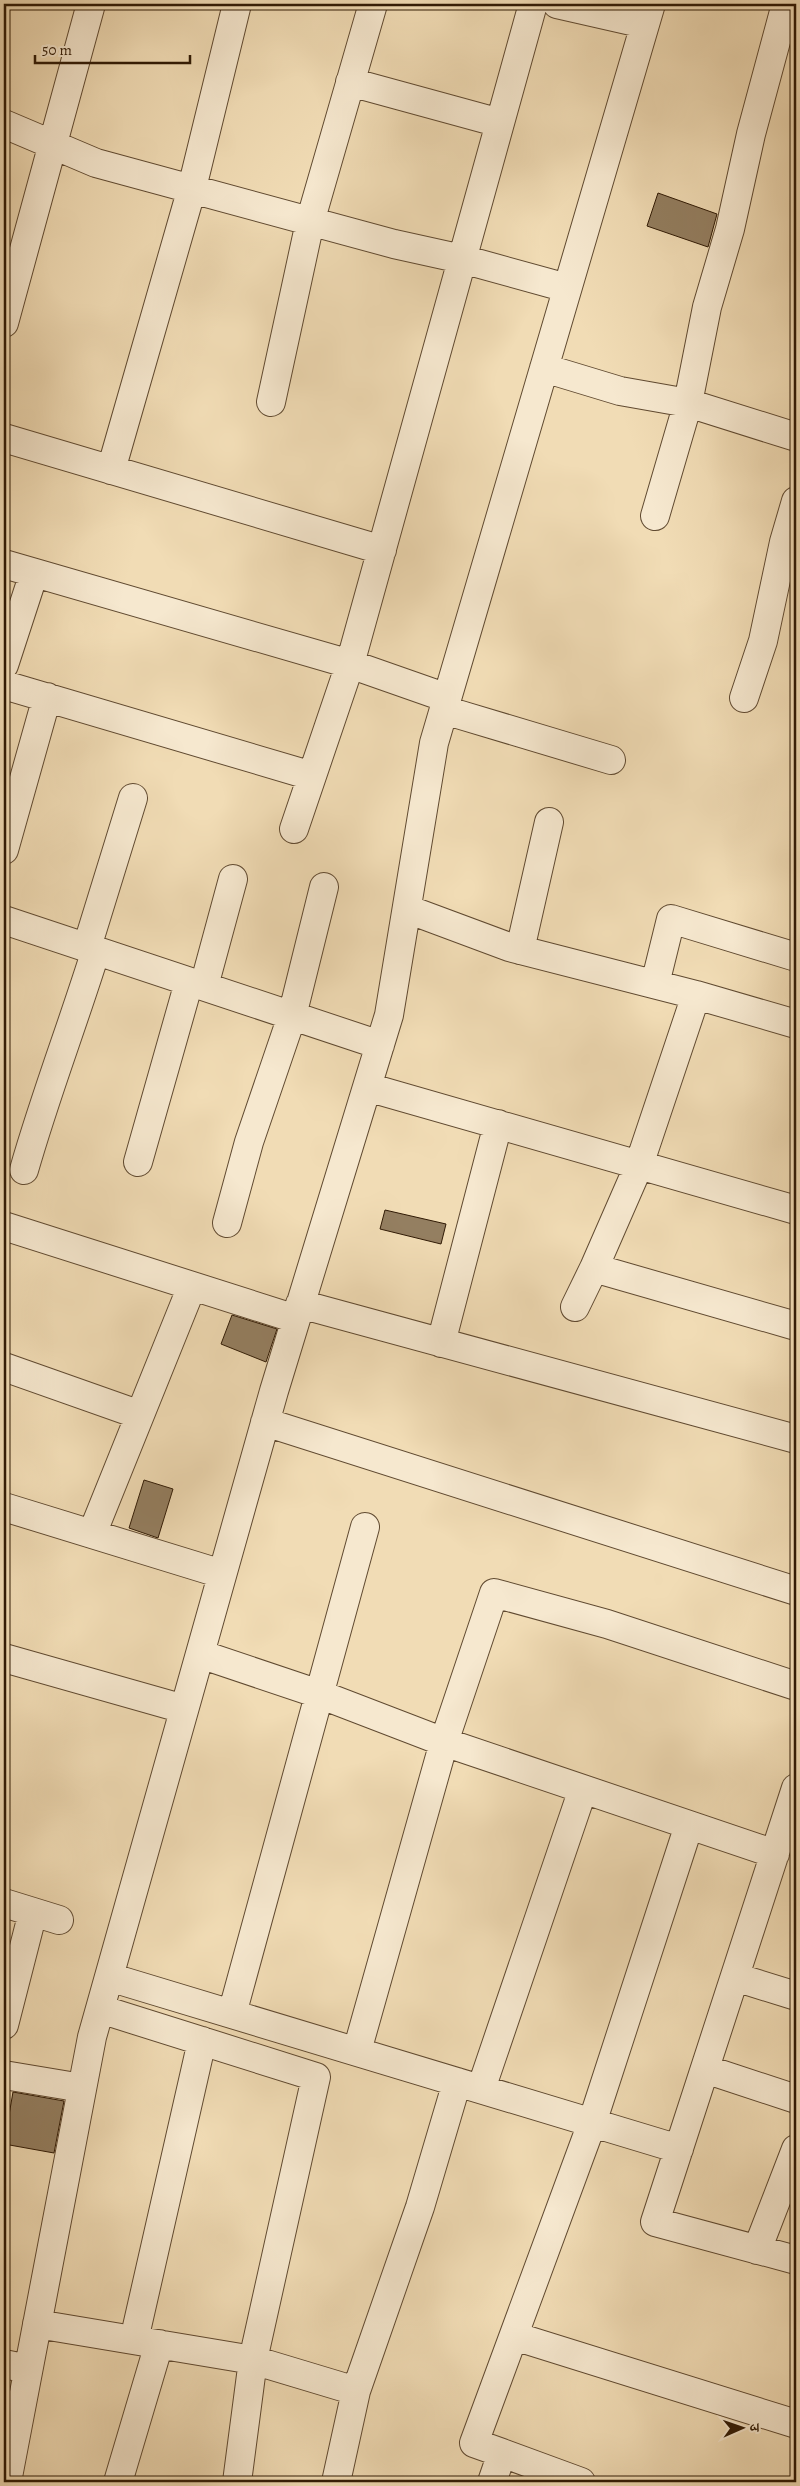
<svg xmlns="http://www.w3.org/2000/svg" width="800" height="2486" viewBox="0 0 800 2486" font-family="Alegreya,'Noto Serif Devanagari',serif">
	<rect width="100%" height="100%" fill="#f1dcb5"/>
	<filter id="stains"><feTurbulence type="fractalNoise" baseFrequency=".004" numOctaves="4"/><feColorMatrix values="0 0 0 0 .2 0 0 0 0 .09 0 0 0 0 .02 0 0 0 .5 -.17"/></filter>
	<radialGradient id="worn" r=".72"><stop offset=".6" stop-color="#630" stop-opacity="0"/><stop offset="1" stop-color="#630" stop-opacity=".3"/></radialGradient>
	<!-- building -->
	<path fill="#947f61" stroke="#301a05" d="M658,193L717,214L708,247L647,226Z
		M385,1210L446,1224L441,1244L380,1229Z
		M232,1315L277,1329L266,1362L221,1344Z
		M144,1480L173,1489L158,1538L129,1528Z
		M13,2092L64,2101L54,2153L4,2144Z"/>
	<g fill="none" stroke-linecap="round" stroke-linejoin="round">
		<defs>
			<path id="minor" d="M557,4L645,24
				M350,82L500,123
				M4,124L96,163L394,244L462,259L567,288
				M4,323L91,4
				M544,368L620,391L688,403L796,437
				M271,402L310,222L373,4
				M4,438L382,550
				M111,470L192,188L237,4
				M655,516L688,403L707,307L730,229L751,134L786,4
				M4,564L350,664L447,698
				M4,665L34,573
				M4,685L312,776
				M744,698L763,641L784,542L796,501
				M444,710L611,760
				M294,829L350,664L533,4
				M4,850L47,697
				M407,909L509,947L696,995L796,1024
				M4,920L380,1045
				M87,947L133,798
				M520,950L549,822
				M655,984L671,919L796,957
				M204,986L233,879
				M696,995L639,1165L594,1268L796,1326
				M367,1087L796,1210
				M138,1162L189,982
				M24,1170C45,1096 73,1024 96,950
				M227,1223L249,1142L292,1016L324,887
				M4,1226L296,1319
				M300,1304L796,1439
				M575,1307L594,1268
				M441,1343L498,1124
				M4,1367L140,1415
				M265,1422L796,1591
				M4,1507L222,1574
				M92,1534L192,1286
				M200,1654L319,1694L444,1742L775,1854
				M4,1658L184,1709
				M796,1788L655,2222L796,2260
				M4,1903L59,1920
				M109,1977L679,2149
				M735,1977L796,1996
				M100,2009L316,2077L253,2360L237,2482
				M232,2014L365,1527
				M4,2025L33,1912
				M357,2051L444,1742L494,1593L607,1624L796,1686
				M705,2069L796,2099
				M4,2075L82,2088
				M481,2089L583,1789
				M757,2250L796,2149
				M37,2324L253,2360L356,2391
				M514,2336L796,2424
				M134,2340L202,2041
				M4,2364L28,2369
				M502,2453L474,2443L592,2123L689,1825
				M7,2482L92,2037L274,1391L389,1015L434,743L651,4
				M118,2482L159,2344
				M336,2482L356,2391L420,2207L457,2082
				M492,2482L502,2453L581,2482"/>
		</defs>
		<!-- minor casing -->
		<use href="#minor" stroke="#604a31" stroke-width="30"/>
		<!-- minor -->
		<use href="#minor" stroke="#f6e8cf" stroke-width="28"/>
	</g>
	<!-- margin -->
	<rect width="800" height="2486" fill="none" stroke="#f1dcb5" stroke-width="20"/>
	<rect x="5" y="5" width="790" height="2476" fill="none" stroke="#301a05" stroke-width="2.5"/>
	<rect x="10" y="10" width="780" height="2466" fill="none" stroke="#301a05"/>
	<!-- north arrow -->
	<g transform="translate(742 2428) rotate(88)" stroke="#f6e8cf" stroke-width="4" paint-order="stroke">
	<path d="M0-4L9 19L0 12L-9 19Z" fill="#301a05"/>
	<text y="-8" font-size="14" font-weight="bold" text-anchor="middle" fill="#301a05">उ</text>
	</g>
	<!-- scale -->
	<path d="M35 55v8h155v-8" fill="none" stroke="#301a05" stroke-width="2.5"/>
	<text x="42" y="55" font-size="15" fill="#301a05" stroke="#f6e8cf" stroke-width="4" paint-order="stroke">50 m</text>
	<rect width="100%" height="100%" filter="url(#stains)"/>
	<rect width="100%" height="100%" fill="url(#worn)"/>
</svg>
